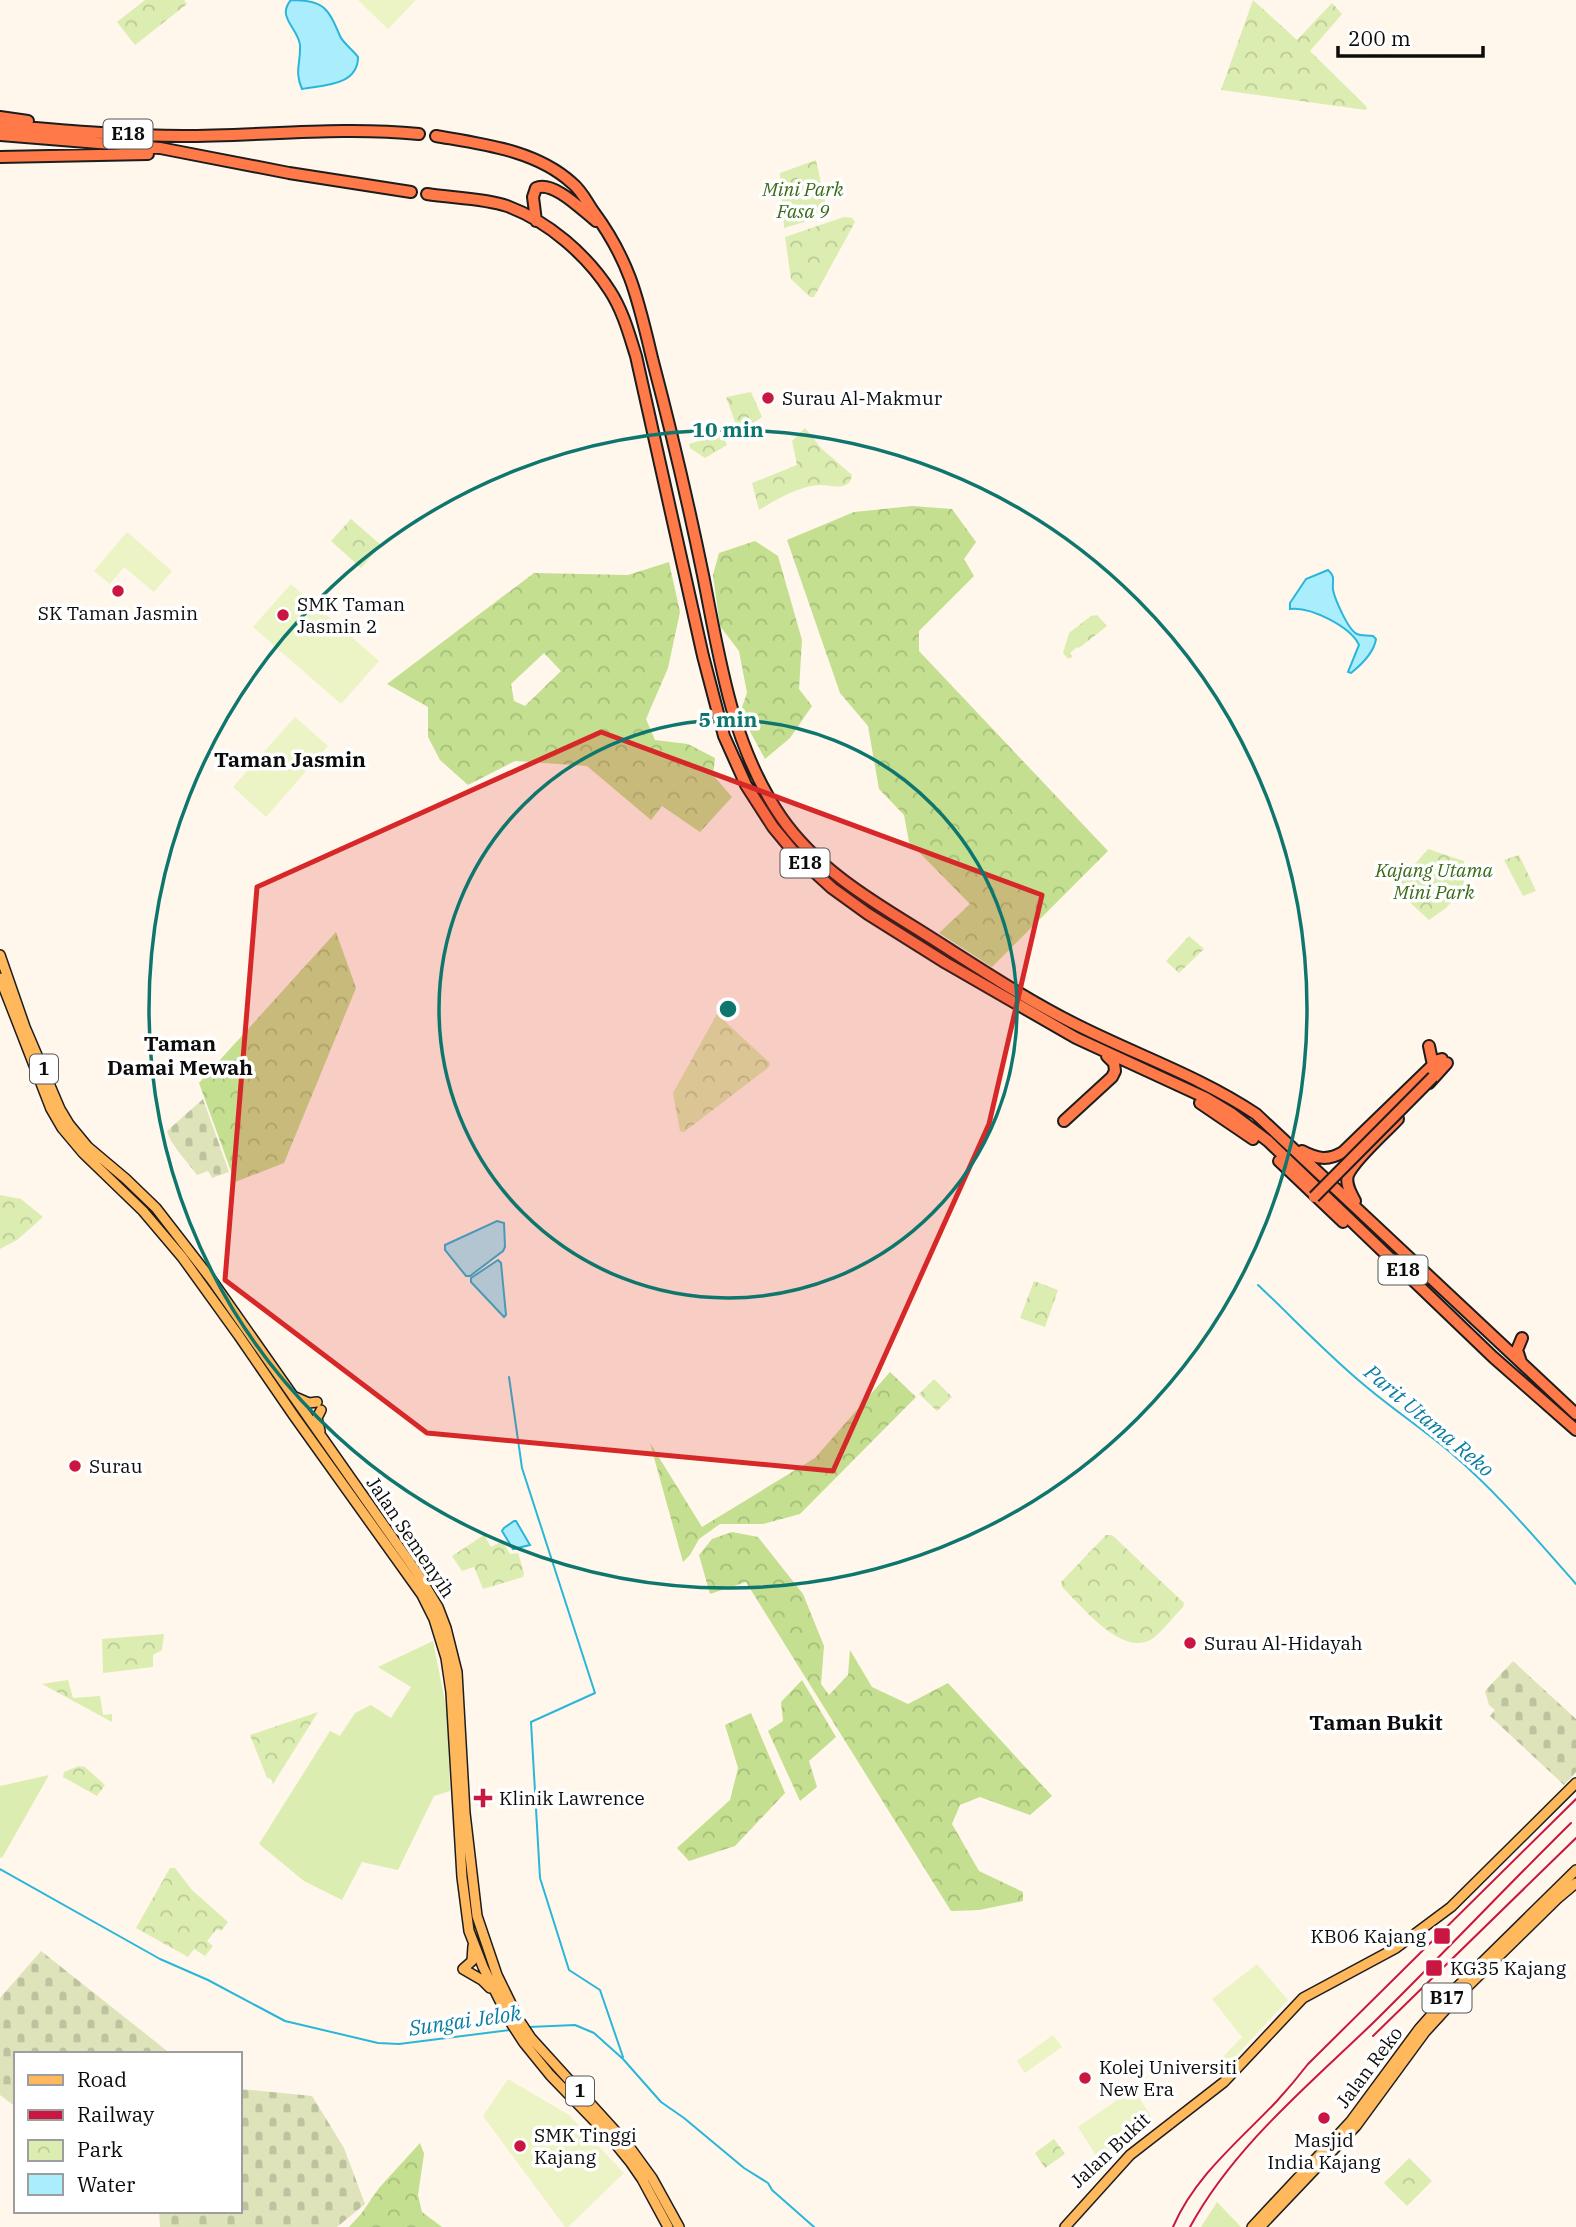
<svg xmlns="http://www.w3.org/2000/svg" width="1576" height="2227" viewBox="0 0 1576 2227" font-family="'IBM Plex Serif',serif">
	<defs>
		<pattern id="forest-crowns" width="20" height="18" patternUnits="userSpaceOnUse" patternTransform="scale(1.75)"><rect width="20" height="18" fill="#c3df8f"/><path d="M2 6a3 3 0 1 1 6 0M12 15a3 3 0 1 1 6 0" fill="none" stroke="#a6be7a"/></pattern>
		<pattern id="cemetery-stones" width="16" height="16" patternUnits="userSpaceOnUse" patternTransform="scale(1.75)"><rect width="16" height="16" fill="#dee3ba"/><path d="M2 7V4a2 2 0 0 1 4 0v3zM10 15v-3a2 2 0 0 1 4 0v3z" fill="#bdc29f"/></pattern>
		<pattern id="park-crowns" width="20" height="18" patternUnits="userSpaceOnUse" patternTransform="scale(1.75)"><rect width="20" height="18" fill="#dcedb1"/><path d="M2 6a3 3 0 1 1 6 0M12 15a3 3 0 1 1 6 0" fill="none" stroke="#bcca97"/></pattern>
	</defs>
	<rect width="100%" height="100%" fill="#fff7eb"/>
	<!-- grass -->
	<path fill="#dcedb1" d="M433,1641L447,1712L450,1791L434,1796L398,1870L362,1862L342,1900L304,1881L259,1844L330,1731L340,1736L355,1713L371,1705L391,1718L411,1687L378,1667Z
		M49,1775L2,1858L0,1857V1786Z
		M1217,2202L1241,2227H1201Z"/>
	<!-- forest -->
	<path fill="url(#forest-crowns)" fill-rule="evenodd" d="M912,506L952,509L976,542L964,559L974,576L919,631V651L1108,851L992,967L939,933L970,904L909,842L904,815L879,789L868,726L840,693L787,540L854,512Z
		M755,541L778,556L802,640L799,689L812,706L790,738L765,759L740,713L747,693L739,651L720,626L713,575L719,553Z
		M669,562L680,612L668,668L646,719L655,740L688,744L715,758L713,775L732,797L700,832L662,806L651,820L587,766L515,761L468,785L440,760L428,737V707L387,684L534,573L628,575ZM544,653L561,671L525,706L514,701L511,684Z
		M336,932L356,988L284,1163L235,1182L199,1083Z
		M890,1372L916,1397L800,1514L763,1524H720L699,1539L690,1555L683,1562L650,1443L702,1527L815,1458Z
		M732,1532L758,1537L803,1594L824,1646L821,1684L829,1695L848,1675L850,1650L872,1687L908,1704L948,1683L1052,1796L1030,1815L980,1797L960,1805L952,1824L979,1871L1023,1892V1901L979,1910L951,1911L746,1582L710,1594L699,1555L712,1539Z
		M802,1680L836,1737L809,1761L817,1787L800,1801L768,1731L783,1721L781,1702Z
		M751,1713L785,1793L735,1846L689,1861L677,1848L730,1800L738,1768L725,1725Z
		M420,2143L424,2154L418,2195L422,2212L442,2227H349L361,2214L379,2188Z"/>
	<!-- cemetery -->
	<path fill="url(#cemetery-stones)" d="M203,1099L229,1172L212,1178L208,1171L197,1175C188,1162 171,1146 167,1131Z
		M1513,1661L1576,1719V1772L1564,1785L1490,1716L1495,1710L1489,1705L1485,1691Z
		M41,1951L171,2054H16V2107L0,2095V1998Z
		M240,2089L312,2096L344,2148L365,2204L337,2227H160L159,2211H240Z"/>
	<!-- park -->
	<path fill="url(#park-crowns)" d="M145,0H184L187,4L135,45L117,22Z
		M1253,0L1297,40L1332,3L1342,14L1310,51L1367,107L1366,110L1221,90Z
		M816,160L828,215L784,228L780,173Z
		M844,217L852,218L855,222L814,297H810L791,279L785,237Z
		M751,392L762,417L739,433L726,397Z
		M805,428L822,449L852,475C851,478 851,482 847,484C840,489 829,485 820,485C799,486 777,499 759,510L752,483L797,465L792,441Z
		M722,434L727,445L705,458L690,448L689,444Z
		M351,519L381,545L361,568L331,541Z
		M1097,615L1107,626L1079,648L1077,647L1070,653L1072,657L1068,659L1063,653L1069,633L1091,616Z
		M1428,849L1464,861V887L1446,908L1429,920L1394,888Z
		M1519,855L1536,891L1523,896L1504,860Z
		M1189,936L1204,949L1179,973L1166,961Z
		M717,1014L770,1063L769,1067L684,1132L680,1131L673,1093Z
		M0,1195L21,1199L43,1217L17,1240L0,1249Z
		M1034,1281L1058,1290L1045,1327L1020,1318Z
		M934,1379L952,1397L937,1411L919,1394Z
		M484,1535L491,1547L502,1541L510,1554L518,1553L524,1573L523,1577L483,1589L474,1567L462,1571L452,1556Z
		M1106,1535H1112L1184,1603L1183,1607C1173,1617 1163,1631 1152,1639C1122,1658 1082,1606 1062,1587L1061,1582Z
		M164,1634L162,1650L153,1655V1667L103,1673L102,1639Z
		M68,1680L73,1698L100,1696L103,1715L112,1714V1722L42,1684Z
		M318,1712L273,1784L271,1779L267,1778L250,1735Z
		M79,1766L85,1767L105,1785L97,1796L63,1777L64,1772Z
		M170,1868H175L192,1890L228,1922L221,1931L217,1929L207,1941L213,1946L205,1956L194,1949L188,1957L136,1928Z
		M1054,2139L1065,2154L1045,2168L1035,2153Z
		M1409,2158L1432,2181L1407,2206L1384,2183Z"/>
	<!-- pitch -->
	<path fill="#ecf3c4" d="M358,0H416L388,29Z
		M127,532L172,571L154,592L124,567L110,584L94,571Z
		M291,584L379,661L341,704L253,627Z
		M295,717L328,746L266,817L233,787Z
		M1257,1964L1288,2000L1222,2071L1218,2062L1242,2037L1212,1999Z
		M1053,2035L1062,2047L1025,2073L1017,2061Z
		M508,2079L569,2115L624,2173L568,2227H565L483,2116Z
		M1133,2089L1151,2116L1119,2140L1099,2160L1078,2127Z"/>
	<!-- water -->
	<path fill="#aaedfc" stroke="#2ab6da" stroke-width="2" d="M291,0C324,0 328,8 340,36C343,43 353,50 358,57C358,86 323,85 302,89C294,71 301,63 300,45C298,28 276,17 291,0Z
		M1328,570C1336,577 1332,581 1333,590C1335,599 1348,630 1357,634C1361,636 1368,635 1373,636L1376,639C1374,652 1361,665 1351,673L1348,672L1359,645C1351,627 1310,606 1290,609V603L1306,579Z
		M497,1221L504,1223L505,1247L503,1251L470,1276H466L445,1250V1245Z
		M498,1260L501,1263L506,1315L504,1317L471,1282V1278Z
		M514,1521H516L530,1545L513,1549L502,1531L504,1528Z"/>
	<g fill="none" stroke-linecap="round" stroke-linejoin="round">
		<!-- stream -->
		<path stroke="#2ab6da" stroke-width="2" d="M1258,1285C1293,1318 1326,1353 1363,1384C1391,1408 1423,1429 1451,1453C1497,1492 1536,1539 1576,1584
			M509,1377L522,1468L595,1693L531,1722L540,1878L569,1970L600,1990L623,2057
			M0,1869L160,1959L208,1980L285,2021L378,2043L399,2044L510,2030
			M529,2027L575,2025L594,2033L623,2059L661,2102L684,2118L744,2168L768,2183L772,2190L814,2227"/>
		<defs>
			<path id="major" d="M0,955L25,1027L60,1109L69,1124L88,1147L126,1179L156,1208L211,1279L418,1574L438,1607L446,1628L457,1672L465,1813L477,1916L497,1975L519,2020L531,2038L628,2145L652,2178L679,2227
				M0,978L51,1109L62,1128L83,1153L143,1211L182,1257L239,1336L294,1416L422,1595L434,1619L446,1658L451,1692L462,1877L469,1931L483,1967L511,2023L524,2043L550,2075L609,2136L631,2163L642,2179L668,2227
				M293,1396L309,1403L317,1402
				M320,1431L317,1418L321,1410
				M473,1946L472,1961L463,1969L482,1980L490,1988
				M1065,2227L1130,2155L1224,2082L1303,1998L1396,1948L1451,1907L1576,1783
				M1252,2227L1351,2121L1419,2029L1449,1995L1576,1870
				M1260,2227L1356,2126L1425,2032L1458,1996L1557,1899L1576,1883"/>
			<path id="highway" d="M0,117L28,121
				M0,125C61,130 122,136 183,136C261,136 341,126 419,134
				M0,135L160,148L289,173L411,192
				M436,136C482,144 536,150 572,183C581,190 587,202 593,211C630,261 638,299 652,358C671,430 688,502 703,575C720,660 731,744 781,817C815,866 865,897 914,927C967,960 1021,997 1075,1024C1136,1055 1199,1076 1256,1114L1576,1414
				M0,157L148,154
				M427,194C452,198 484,198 507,206C548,221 587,255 610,291C623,311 629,334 636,356L703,656L724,736L746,785L773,827L797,856L832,888L868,914L946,963L1076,1038L1206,1098L1231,1113L1268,1141L1493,1357L1576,1430
				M536,221L533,197L536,188C553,180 582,210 596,221
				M1429,1046L1433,1065
				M1429,1083L1447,1063
				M1200,1103L1253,1139
				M1064,1121L1112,1077L1115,1071L1114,1063L1107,1056
				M1302,1151C1317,1159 1328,1161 1343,1152L1438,1060L1442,1059
				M1279,1161L1343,1222
				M1355,1201C1351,1193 1345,1184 1348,1175C1354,1160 1386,1132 1398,1119
				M1521,1362L1517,1350L1522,1338"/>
		</defs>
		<!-- major casing -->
		<use href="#major" stroke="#1d1d1d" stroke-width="12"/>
		<!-- highway casing -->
		<use href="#highway" stroke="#1d1d1d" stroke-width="14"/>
		<!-- major -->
		<use href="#major" stroke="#ffb85b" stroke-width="9"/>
		<!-- highway -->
		<use href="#highway" stroke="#ff7949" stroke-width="10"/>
		<!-- rail -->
		<path stroke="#c91742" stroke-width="2" d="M1373,2036L1576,1838
			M1173,2227C1195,2176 1239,2141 1276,2102C1287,2090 1298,2077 1308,2064L1576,1799
			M1190,2227C1234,2146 1310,2084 1375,2021C1441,1956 1505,1888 1571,1823"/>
		<defs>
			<path id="highway-bridge" d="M1314,1197L1433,1077"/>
		</defs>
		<!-- highway-bridge casing -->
		<use href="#highway-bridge" stroke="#1d1d1d" stroke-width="14" stroke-linecap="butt"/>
		<!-- highway-bridge -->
		<use href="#highway-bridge" stroke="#ff7949" stroke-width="10"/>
	</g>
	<!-- marked area -->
	<path fill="#d62828" fill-opacity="0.2" stroke="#d62828" stroke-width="5" stroke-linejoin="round" d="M601,732L1042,895L989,1124L833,1471L427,1433L225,1280L257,887Z"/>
	<!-- distance rings -->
	<g fill="none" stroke="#0f766e" stroke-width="3.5">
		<circle cx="728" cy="1009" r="289"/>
		<circle cx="728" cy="1009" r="579"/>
	</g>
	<!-- markers -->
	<g fill="#c91742" stroke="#fff" stroke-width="2.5">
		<circle cx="768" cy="398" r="7"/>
		<circle cx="118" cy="591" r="7"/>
		<circle cx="283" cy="615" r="7"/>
		<circle cx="75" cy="1466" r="7"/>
		<circle cx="1190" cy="1643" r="7"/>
		<path d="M479.5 1787.5h7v7h7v7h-7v7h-7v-7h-7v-7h7z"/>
		<rect x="1433" y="1927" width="18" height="18" rx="3.5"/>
		<rect x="1425" y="1959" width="18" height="18" rx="3.5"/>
		<circle cx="1085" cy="2078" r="7"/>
		<circle cx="1324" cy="2118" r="7"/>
		<circle cx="520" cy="2146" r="7"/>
	</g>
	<g text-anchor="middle" stroke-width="7" stroke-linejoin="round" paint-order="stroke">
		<!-- shield labels -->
		<g fill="#fff" stroke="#555" stroke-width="2">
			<rect x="103.5" y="119.5" width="49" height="29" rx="5"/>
			<rect x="780.5" y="848.5" width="49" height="29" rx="5"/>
			<rect x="30" y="1054.5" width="28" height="29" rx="5"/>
			<rect x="1378.5" y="1255.5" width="49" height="29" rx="5"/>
			<rect x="1422.5" y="1983.5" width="49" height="29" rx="5"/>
			<rect x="566" y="2076.5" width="28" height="29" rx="5"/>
		</g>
		<g font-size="18" font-weight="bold" fill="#0c0c0c">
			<text x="128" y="140">E18</text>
			<text x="805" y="869">E18</text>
			<text x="44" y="1075">1</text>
			<text x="1403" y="1276">E18</text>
			<text x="1447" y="2004">B17</text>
			<text x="580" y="2097">1</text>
		</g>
		<!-- park labels -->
		<g font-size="19" font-style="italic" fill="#386a17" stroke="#fff">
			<text x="803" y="196">Mini Park<tspan x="803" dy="22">Fasa 9</tspan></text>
			<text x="1434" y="877">Kajang Utama<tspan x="1434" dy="22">Mini Park</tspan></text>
		</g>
		<!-- poi labels -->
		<g font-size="19" fill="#0c0c0c" stroke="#fff" text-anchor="start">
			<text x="782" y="405">Surau Al-Makmur</text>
			<text x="297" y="611">SMK Taman<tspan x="297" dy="22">Jasmin 2</tspan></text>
			<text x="118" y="620" text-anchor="middle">SK Taman Jasmin</text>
			<text x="89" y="1473">Surau</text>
			<text x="1204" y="1650">Surau Al-Hidayah</text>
			<text x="499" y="1805">Klinik Lawrence</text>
			<text x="1426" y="1943" text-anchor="end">KB06 Kajang</text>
			<text x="1450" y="1975">KG35 Kajang</text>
			<text x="1099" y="2074">Kolej Universiti<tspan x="1099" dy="22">New Era</tspan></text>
			<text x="534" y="2142">SMK Tinggi<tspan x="534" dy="22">Kajang</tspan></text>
			<text x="1324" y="2147" text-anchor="middle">Masjid<tspan x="1324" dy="22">India Kajang</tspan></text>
		</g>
		<!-- street labels -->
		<g font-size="19" fill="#0c0c0c" stroke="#fff">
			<text transform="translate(411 1537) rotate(56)" y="7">Jalan Semenyih</text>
			<text transform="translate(1369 2067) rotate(-53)" y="7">Jalan Reko</text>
			<text transform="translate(1110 2150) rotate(-43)" y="7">Jalan Bukit</text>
		</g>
		<!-- neighbourhood labels -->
		<g font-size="21" font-weight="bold" fill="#0c0c0c" stroke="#fff">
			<text x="290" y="767">Taman Jasmin</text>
			<text x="180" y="1051">Taman<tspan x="180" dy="24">Damai Mewah</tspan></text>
			<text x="1376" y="1730">Taman Bukit</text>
		</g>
		<!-- water labels -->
		<g font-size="21" font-style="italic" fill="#0a7da1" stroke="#fff">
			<text transform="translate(1429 1421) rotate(40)" y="7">Parit Utama Reko</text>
			<text transform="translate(465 2021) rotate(-8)" y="7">Sungai Jelok</text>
		</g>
	</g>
	<circle cx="728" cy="1009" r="10" fill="#0f766e" stroke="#fff" stroke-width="3.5"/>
	<g font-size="21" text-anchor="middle" font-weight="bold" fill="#0f766e" stroke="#fff" stroke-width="7" stroke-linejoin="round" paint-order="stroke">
		<text x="728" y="437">10 min</text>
		<text x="728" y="727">5 min</text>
	</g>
	<!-- legend -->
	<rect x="14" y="2052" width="228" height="161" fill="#ffffff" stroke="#9e9e9e" stroke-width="2"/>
	<rect x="28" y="2075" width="35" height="10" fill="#ffb85b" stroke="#9e9e9e" stroke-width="2"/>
	<text x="77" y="2087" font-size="21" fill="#0c0c0c">Road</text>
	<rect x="28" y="2110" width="35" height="10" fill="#c91742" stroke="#9e9e9e" stroke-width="2"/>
	<text x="77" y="2122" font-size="21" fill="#0c0c0c">Railway</text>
	<rect x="28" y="2140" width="35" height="21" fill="url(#park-crowns)" stroke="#9e9e9e" stroke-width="2"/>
	<text x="77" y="2157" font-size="21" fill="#0c0c0c">Park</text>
	<rect x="28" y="2174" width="35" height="21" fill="#aaedfc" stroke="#9e9e9e" stroke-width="2"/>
	<text x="77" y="2192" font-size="21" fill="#0c0c0c">Water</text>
	<!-- scale -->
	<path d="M1338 46v10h145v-10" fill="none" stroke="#0c0c0c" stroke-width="3.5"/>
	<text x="1348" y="46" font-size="21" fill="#0c0c0c" stroke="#ffffff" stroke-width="5" paint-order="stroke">200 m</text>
</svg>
